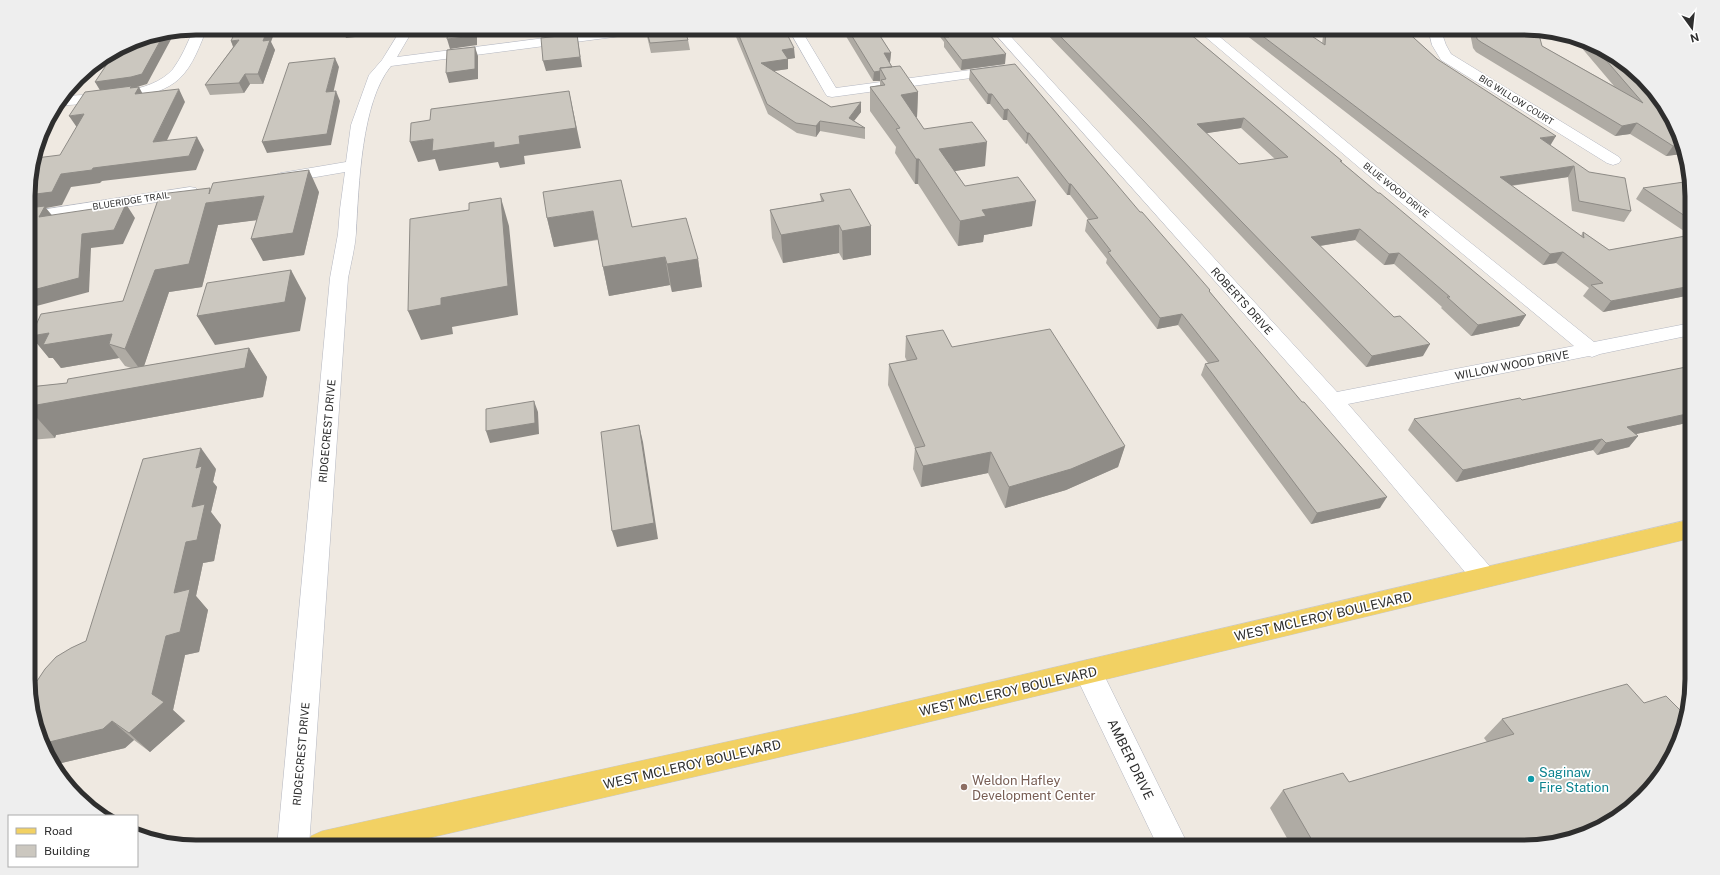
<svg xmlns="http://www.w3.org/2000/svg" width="1720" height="875" viewBox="0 0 1720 875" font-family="'Public Sans',sans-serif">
	<rect width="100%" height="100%" fill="#efe9e1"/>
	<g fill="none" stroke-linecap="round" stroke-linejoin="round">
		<defs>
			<path id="minor" d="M194,28H207C200,45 193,66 179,79C157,99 112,102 83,104C75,104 66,106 58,105L65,96C96,94 151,95 173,69C182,57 188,42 194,28Z
				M402,28H414L397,57L622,28H658L657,31L652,32L391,66C361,102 359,186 356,233C355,248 351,263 348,278L309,847H277L330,278L338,234L340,209L345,172L281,183L275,181L273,178L275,175L281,173L346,162L351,125L369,75L382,60Z
				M788,28H800L836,88L1000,66L1005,67L1007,70L1005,73L1000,74L832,97L827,96L825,93Z
				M990,28H1003L1337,392L1574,346L1388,192L1195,28H1209L1400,186L1594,342L1691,323V335L1600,354L1592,357L1589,356L1348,404L1493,570L1497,577L1493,584L1484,587L1475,584L1325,405Z
				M1428,28H1440L1446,45L1451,54L1619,157L1621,160L1619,163L1613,165L1607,163L1441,60L1432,45Z
				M190,187L196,188L198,192L196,196L28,222V212Z
				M1088,660L1098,663L1189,847H1158L1074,672L1078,663Z"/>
			<path id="major" d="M1692,519V538L858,739L390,847H306L311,836L322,831L858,713Z"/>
		</defs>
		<!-- minor casing -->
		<use href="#minor" stroke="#b4b7c1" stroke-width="1"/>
		<!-- major casing -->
		<use href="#major" stroke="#c9c9c9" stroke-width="1"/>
		<!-- minor -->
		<use href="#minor" fill="#fff" fill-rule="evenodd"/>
		<!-- major -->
		<use href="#major" fill="#f2d163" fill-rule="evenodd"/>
	</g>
	<!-- wall -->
	<path fill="#afaba4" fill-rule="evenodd" d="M645,28H684L688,40L690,50L651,53Z
		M734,28H784L795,58L787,59L788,69L774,71L831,107L861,102V112L854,121L865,128V139L820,131L816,137L797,133L768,114L734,32Z
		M841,28H875L891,53L890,62H889L892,67L918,92L917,117H916L924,129L985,166L955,171L965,186L1032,226L984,235L983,242L958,246L918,184H915L895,153L896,147L870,111V87L880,85V81H873Z
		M933,28H984L1005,64L961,70L944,47V42Z
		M1041,28H1183L1342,161L1341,162L1378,193L1526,315L1519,326L1471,336L1441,308L1442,307L1394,264L1384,265L1355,240L1320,246L1423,356L1366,367L1141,131ZM1241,128L1275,159L1239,164L1206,133Z
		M1237,28H1300L1322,44L1324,28H1403L1437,59L1550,146L1631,211L1624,222L1572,211L1568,177L1511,186L1581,236L1583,232L1609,250L1690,235L1636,199L1643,188L1691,181V295L1603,312L1583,296L1589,288L1556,263L1543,265Z
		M1469,28H1524L1542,46L1614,86L1575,40L1598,45L1664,102L1687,165L1682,154L1666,156L1630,134L1615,136L1476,52L1473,48Z
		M231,41L271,42L275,50L263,84H250L244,93L210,95L205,85L233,47Z
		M970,70L1140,212L1210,292L1380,508L1311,524L1201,375L1205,364L1208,363L1178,325L1157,329L1106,263L1107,259L1085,231L1087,220H1089L1070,195H1067L1027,143L1026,144L1007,120H1003L990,104H987L969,80Z
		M319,192L304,255L263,261L256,220L218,225L202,287L169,292L144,366L249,348L267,377L263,397L56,435L55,438L29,440V387L67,383L131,368L125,366L119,358L61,368L53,358H49L31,336L123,301L160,194Z
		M820,194L871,226V255L843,260L839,253L783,263L772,238L770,210L821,201Z
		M547,218L632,227L698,259L702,287L672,292L670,285L609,296L603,267L598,240L554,247Z
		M906,336L952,347L1125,446L1118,467L1066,490L1005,508L988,473L921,487L913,469L915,448L888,385L889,364L907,361L905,357Z
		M1691,366V422L1636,434L1638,436L1629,447L1597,455L1593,450L1456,482L1408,430L1414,419L1522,400Z
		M216,469L213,482L217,487L211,512L221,525L214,561L203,563L196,596L208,610L199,652L185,655L173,710L185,721L150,752L134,740L125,748L53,765L41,743L37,681L86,641Z
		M1644,703L1535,847H1292L1270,808L1283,790L1349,782L1487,742L1484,738L1502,719Z"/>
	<!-- shaded-wall -->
	<path fill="#8e8b86" d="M268,28H276L271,42L275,50L263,84L258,74L263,41Z
		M342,28H374L373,35L346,38Z
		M475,28H477V45L450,49L447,39Z
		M541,28H576L577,32L543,37Z
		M175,32L147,84L137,87H139L146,100L101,92L95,82L164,34Z
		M577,34L582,67L546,71L543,61Z
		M239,40L235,51L231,41Z
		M475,47L478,56V79L449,83L446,73Z
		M794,48L795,58L783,60L782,50Z
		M884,53H891L890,62L884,63Z
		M1006,54L1005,64L961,70L962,60Z
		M335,58L339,67L331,103L326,92Z
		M788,59V69L761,73V63Z
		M880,71V81H873L874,72Z
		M245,74L250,84L244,93L239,83Z
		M179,89L185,102L160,155L153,142Z
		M336,91L340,101L331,145L267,153L262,142Z
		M569,91L581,148L524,156L525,164L500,168L498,162L439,171L435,159L418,162L410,142L433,139L519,136Z
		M918,92L917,117L900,119L901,95Z
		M988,94H992L990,104H987Z
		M861,102V112L850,126L849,118Z
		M1008,109L1007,120H1003L1004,110Z
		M84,114L78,129L69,116Z
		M1244,118L1241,128L1195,135L1197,124Z
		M820,121V131L816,137V126Z
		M1637,123L1630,134L1615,136L1622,126Z
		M1027,133H1029L1027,143L1026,144Z
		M1556,136L1550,146L1540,138Z
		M197,137L204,150L196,170L102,181L100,183L71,187L62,205L46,208L55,219L49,230L28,210V195L61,174L93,168Z
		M987,142L985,166L938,174L939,149Z
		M1679,145L1682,153V154L1666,156L1673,146Z
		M916,159H919L918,184H915Z
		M1574,166L1568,177L1494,188L1500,177Z
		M309,170L319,192L304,255L263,261L251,239Z
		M1069,184H1071L1070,195H1067Z
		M264,196L275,218L218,225L202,287L169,292L142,372L125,349L155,270L206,203Z
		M501,198L509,226L518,315L452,327L453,334L421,340L408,311L441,298Z
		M1036,201L1032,226L984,235L983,242L958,246L960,221L982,210Z
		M126,204L135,218L123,244L91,248L89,292L29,308V291L82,234Z
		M593,211L599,239L554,247L547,218Z
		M839,225V253L783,263L781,235Z
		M871,226V255L843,260L842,231Z
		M1360,229L1355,240L1307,248L1311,237Z
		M1563,252L1556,263L1543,265L1550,254Z
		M1399,253L1394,264L1384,265L1389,254Z
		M665,257L670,285L609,296L603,267Z
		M698,259L702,287L672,292L667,264Z
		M291,270L306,298L300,331L215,345L197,316Z
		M1691,286V295L1603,312L1611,301Z
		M1182,314L1178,325L1157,329L1160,318Z
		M1526,315L1519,326L1471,336L1478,325Z
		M49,333L112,334L109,344L119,358L61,368L53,358H49L31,336Z
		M1430,344L1423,356L1366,367L1372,356Z
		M249,348L267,377L263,397L56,435L55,438L29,409L31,406Z
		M534,401L538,412L539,434L490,443L486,431Z
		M1691,413V422L1618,438L1627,427Z
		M639,425L643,442L658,539L617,547L612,531Z
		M1638,436L1629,447L1597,455L1606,443Z
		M1602,439L1593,450L1456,482L1463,470Z
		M1125,446L1118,467L1066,490L1005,508L1009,487Z
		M201,448L216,469L213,482L217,487L211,512L221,525L214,561L203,563L196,596L208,610L199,652L185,655L173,710L185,721L150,752L129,733L152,694L192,507L196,468Z
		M991,452L988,473L921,487L923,466Z
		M1387,497L1380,508L1311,524L1317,513Z
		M112,721L134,740L125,748L53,765L41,744Z"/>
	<!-- building -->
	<path fill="#cbc7bf" stroke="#8e8b86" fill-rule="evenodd" d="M237,28H268L263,41L270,40L258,74H245L239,83L205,85L239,40L231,41Z
		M448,28H475V36L447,39Z
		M646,28H684L688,40L650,43Z
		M736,28H784L794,48L782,50L788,59L761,63L831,107L861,102L849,118L865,128L820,121L816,126L796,123L767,104Z
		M847,28H875L891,53H884L892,67L880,68V71L874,72Z
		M941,28H984L1006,54L962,60L944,37H949Z
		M1052,28H1183L1342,161H1340L1378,193H1380L1526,315L1478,325L1447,297H1450L1399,253L1389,254L1360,229L1311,237L1394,317L1400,316L1430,344L1372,356L1143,120ZM1244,118L1288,157L1239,164L1197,124Z
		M1252,28H1300L1325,45L1326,28H1403L1437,59L1556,136L1540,138L1589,172L1625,178L1631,211L1579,201L1574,166L1500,177L1584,238L1583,232L1609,250L1691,235V286L1611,301L1591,285L1603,283L1563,252L1550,254Z
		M1475,28H1524L1538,31L1542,46L1643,103L1592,44L1598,45L1635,70L1664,102L1679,145L1673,146L1637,123L1622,126L1481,42L1477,39Z
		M164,34L142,74L131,77L95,82L111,58L114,57L120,48L132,41Z
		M577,34L580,57L543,61L541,38Z
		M475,47V69L446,73L447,50Z
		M335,58L326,92L336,91L327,134L262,142L289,63Z
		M1015,64L1140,212H1142L1210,290L1209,291L1302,402H1304L1387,497L1317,513L1205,364L1219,361L1182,314L1160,318L1108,252L1111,251L1087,220L1098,218L1071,184H1069L1029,133H1027L1008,109L1004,110L992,94H988L970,70Z
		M900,66L918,92L901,95L924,129L972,122L987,142L939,149L965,186L1018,177L1036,201L982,210L986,216L960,221L919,159H916L896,129L900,128L870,87L885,85L881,80L886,79L880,68Z
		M132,86L130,88L139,87L135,94L179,89L153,142L197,137L189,156L93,168L92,170L61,174L52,192L28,195V185L36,158L60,155L84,114L69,116L85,92Z
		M569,91L576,128L519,136L520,144L494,148V142L432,151L433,139L410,142L411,123L430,120L431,109Z
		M309,170L293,233L251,239L264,196L206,203L189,264L155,270L125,349L109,344L112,334L43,345L49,333L31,336L41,314L123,301L160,194L210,188L209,194L213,183Z
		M621,180L632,227L686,218L698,259L667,264L665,257L603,267L593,211L547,218L543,192Z
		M1691,181V220L1643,188Z
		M850,189L871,226L842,231L839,225L781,235L770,210L824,201L820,194Z
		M501,198L508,286L441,298V305L408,311L410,219L469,210V203Z
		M126,204L114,230L82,234L79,278L29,291L28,208L45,206L39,217Z
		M291,270L285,302L197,316L207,283Z
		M1050,329L1125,446L1071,469L1009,487L991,452L923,466L915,448L925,446L889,364L917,359L906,336L943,330L952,347Z
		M249,348L245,368L31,406L29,409V387L67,383L68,379Z
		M1691,366V413L1627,427L1638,436L1606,443L1602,439L1463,470L1414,419L1520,398L1522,400Z
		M534,401L535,423L486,431V409Z
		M639,425L654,523L612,531L601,432Z
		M201,448L196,468L202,466L192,507L205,504L197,540L186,542L174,593L190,589L180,632L166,636L152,694L164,702L129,733L112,721L103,729L41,744L29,701V683L37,681L45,669L56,657L71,648L86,641L143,459Z
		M1627,684L1644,703L1666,696L1684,714L1675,753L1650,790L1617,819L1578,838L1535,847H1316L1283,790L1343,773L1349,782L1514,734L1502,719Z"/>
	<!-- markers -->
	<circle fill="#0f9aa8" stroke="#fff" stroke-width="1.5" cx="1531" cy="779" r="4"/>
	<circle fill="#8d6e63" stroke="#fff" stroke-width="1.5" cx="964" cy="787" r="4"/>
	<g text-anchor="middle" stroke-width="3.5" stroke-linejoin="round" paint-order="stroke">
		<!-- far-street labels -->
		<g font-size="9" fill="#2e2e2e" stroke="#fff">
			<text transform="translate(1516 100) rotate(32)" y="3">BIG WILLOW COURT</text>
			<text transform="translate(1396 190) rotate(39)" y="3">BLUE WOOD DRIVE</text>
			<text transform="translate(131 201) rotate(-9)" y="3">BLUERIDGE TRAIL</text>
		</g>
		<!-- street labels -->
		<g font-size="11" fill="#2e2e2e" stroke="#fff">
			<text transform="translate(1242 301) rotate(48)" y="4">ROBERTS DRIVE</text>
			<text transform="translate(1512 365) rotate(-11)" y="4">WILLOW WOOD DRIVE</text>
			<text transform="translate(327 431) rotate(-85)" y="4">RIDGECREST DRIVE</text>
			<text transform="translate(301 754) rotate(-85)" y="4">RIDGECREST DRIVE</text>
		</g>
		<!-- near-street labels -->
		<g font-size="13" fill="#2e2e2e" stroke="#fff">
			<text transform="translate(1323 616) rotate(-13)" y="5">WEST MCLEROY BOULEVARD</text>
			<text transform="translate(1008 691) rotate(-13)" y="5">WEST MCLEROY BOULEVARD</text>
			<text transform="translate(1131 759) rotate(64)" y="5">AMBER DRIVE</text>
			<text transform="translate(692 764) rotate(-13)" y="5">WEST MCLEROY BOULEVARD</text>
		</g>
		<!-- near-culture labels -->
		<g font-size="13" fill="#0d838f" stroke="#fff" text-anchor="start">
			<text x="1539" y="777">Saginaw<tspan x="1539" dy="15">Fire Station</tspan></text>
		</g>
		<!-- near-education labels -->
		<g font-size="13" fill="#785e54" stroke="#fff" text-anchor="start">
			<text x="972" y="785">Weldon Hafley<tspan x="972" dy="15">Development Center</tspan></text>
		</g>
	</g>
	<!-- crop -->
	<path d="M0 0H1720V875H0ZM196 35H1524A161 161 0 0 1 1685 196V679A161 161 0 0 1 1524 840H196A161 161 0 0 1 35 679V196A161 161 0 0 1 196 35Z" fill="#eee" fill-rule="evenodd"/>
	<path fill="none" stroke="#2e2e2e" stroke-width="5" d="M196 35H1524A161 161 0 0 1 1685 196V679A161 161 0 0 1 1524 840H196A161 161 0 0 1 35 679V196A161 161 0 0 1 196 35Z"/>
	<!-- legend -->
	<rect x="8" y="815" width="130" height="52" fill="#ffffff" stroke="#ababab"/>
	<rect x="16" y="828" width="20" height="6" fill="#f2d163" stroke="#ababab"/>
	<text x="44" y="835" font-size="12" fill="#2e2e2e">Road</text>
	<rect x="16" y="845" width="20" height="12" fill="#cbc7bf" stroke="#ababab"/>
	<text x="44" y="855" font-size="12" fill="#2e2e2e">Building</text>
	<!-- north arrow -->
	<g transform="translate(1692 28) rotate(165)" stroke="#ffffff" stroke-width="3" paint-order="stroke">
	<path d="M0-3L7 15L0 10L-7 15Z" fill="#2e2e2e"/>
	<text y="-6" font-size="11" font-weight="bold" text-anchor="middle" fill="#2e2e2e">N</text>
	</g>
</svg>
